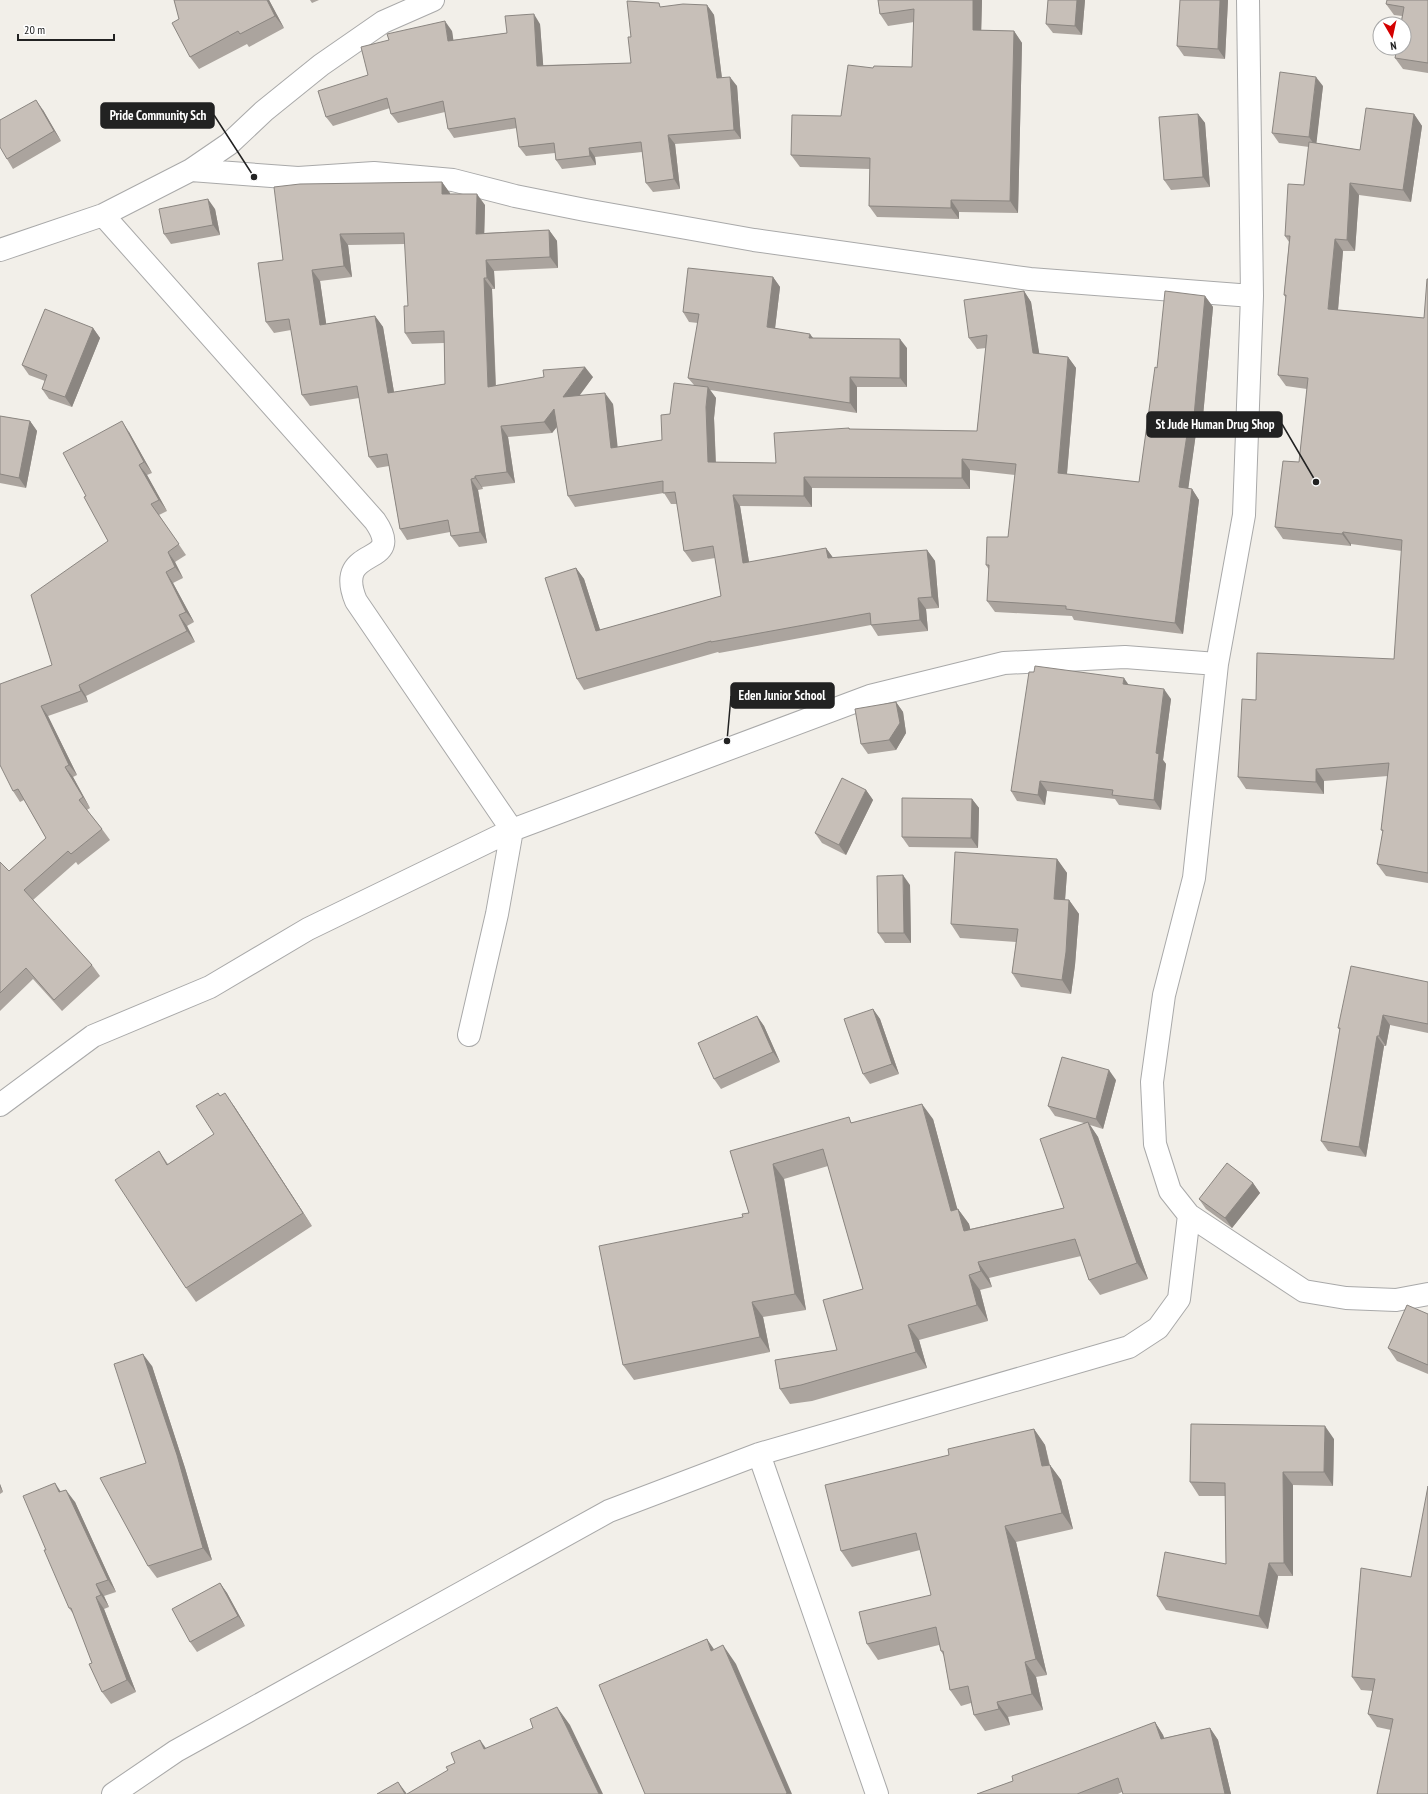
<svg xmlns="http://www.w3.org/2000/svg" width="1428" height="1794" viewBox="0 0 1428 1794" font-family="'PT Sans Narrow',sans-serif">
	<rect width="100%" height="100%" fill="#f2efe9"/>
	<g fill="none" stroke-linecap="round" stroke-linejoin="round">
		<defs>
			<path id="minor" d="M1248,0L1252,296L1244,515L1217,664L1194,878L1164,995L1152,1082L1155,1144L1170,1191L1189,1215L1304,1291L1346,1298L1396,1300L1428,1294
				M191,170L298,178L374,173L453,180L515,196L585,210L754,240L1030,279L1252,296
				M103,215L375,521C408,569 332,543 356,601L512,830L497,914L469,1035
				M0,250L103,215L191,170L229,144L264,111L321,65L383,22L433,0
				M0,1105L93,1036L210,987L308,929L512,830L870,696L1004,663L1125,657L1217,664
				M759,1454L877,1794
				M113,1794L176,1751L609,1511L759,1454L1129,1347L1158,1328L1179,1299L1189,1215"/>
		</defs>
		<!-- minor casing -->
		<use href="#minor" stroke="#a9a9a9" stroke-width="24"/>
		<!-- minor -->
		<use href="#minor" stroke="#fff" stroke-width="22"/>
	</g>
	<!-- wall -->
	<path fill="#aba49e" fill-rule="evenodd" d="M174,0H269L284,28L249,47L247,44L199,69L190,57Z
		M310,0H319L312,3Z
		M878,0H982L981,30L1014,31L1022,43L1018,213L959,212V219L877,217L869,206L870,169L800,167L791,155L841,116L873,68L912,67L914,22L888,26L880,14Z
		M1048,0H1085L1082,35L1053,33L1046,24Z
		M1228,0L1225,59L1184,56L1177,46Z
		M1428,0V73L1403,69L1395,58L1402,16L1394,15L1386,4Z
		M707,5L714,15L722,78L737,86L741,139L675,144L680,189L653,192L646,183L642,152L595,157L596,165L562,169L556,160L555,153L526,156L519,147L517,128L454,138L448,129L445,112L398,123L391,114L390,108L333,126L326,117L368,75L452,31L453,40L507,33L540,24L543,65L631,63V37L662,7Z
		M1323,86L1316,143L1360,150L1414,114L1422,126L1411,202L1359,195L1355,251H1343L1338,310L1424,318L1428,279V883L1386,876L1377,864L1383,832L1381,830L1388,776L1324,781V794L1246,789L1238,777L1256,700L1394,659L1402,551L1351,544V546L1283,539L1275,527L1299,462L1307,389L1286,386L1278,375L1286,298L1284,295L1289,242L1285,236L1304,185L1309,147L1279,143L1272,133Z
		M43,110L61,141L13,169L7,159Z
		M1198,114L1205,123L1210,187L1171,190L1164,180Z
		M442,182L450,194L485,205L484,233L549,230L557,241L558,268L494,271L495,289H492L496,385L593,377L580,395L613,404L617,447L662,440L670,414L694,385L688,378L698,323L689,322L683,312L773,277L780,287L775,328L813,338L907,348V387H857V413L710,390L716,398L714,418L716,462L776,463L849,428L850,429L977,431L986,348L977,349L969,338L1024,291L1031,302L1039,354L1068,357L1076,368L1067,474L1139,482L1157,368L1205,296L1213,307L1202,427L1197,426L1188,488L1192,489L1199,500L1183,634L1074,620L1072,616L995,612L987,601L989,570L986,565L1008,537L1015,475L970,470V489L812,488V507L740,506L749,562L826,548L833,558L927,550L935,561L939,608L926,609L928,631L878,636L871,625L719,653L718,652L584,690L577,679L576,568L584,579L600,630L721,596L715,558L692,562L684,551L677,504H671L664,493L575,507L568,496L557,427L552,433L508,437L515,483L482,487L483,489L478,490L487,543L459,547L451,536L450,532L407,540L400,529L389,466L377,468L369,457L359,398L310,406L302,395L291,330L274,333L266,322L283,260ZM405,244L408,306L405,333L412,344L444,343L445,384L394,392L383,327L375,316L326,324L320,281L352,277L348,245Z
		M215,209L220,235L171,244L164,234Z
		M93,328L100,338L72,407L49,399L42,389L45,381L29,375L22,365Z
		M0,416L30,421L37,431L26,488L0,483Z
		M129,432L152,473L147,475L167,511L159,515L186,555L175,562L183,578L173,583L194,622L187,626L195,642L86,696L88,702L48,716L77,775L73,777L90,808L87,810L102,829L110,840L78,865L76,862L33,900L92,965L100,976L62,1011L33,979L0,1011V862L9,871L46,838L24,800L20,802L13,791L52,665L108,541L86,496Z
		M1128,685L1171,699L1163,760L1166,764L1161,810L1119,805L1115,799L1047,791L1045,805L1017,801L1011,791Z
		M896,702L903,712L906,733L896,750L868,754L861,744Z
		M866,790L873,800L846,855L822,843L815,833Z
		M972,799L979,808L978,848L909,847L902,837Z
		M1057,859L1067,873L1065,900H1069L1079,914L1075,965L1071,994L1021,987L1012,973L1016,942L960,938L951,924Z
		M910,885L911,943H885L878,933Z
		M1428,982V1033L1390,1025L1386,1046H1384L1366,1157L1328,1151L1321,1141L1340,1030L1338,1028Z
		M873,1009L880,1019L899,1074L870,1084L863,1074Z
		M757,1016L764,1026L780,1062L721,1089L714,1079Z
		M1116,1080L1103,1129L1090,1125L1098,1137L1148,1279L1100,1295L1089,1280L1081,1256L989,1278L992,1287L980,1290L988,1321L919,1340L927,1368L812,1401L790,1404L780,1389L837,1350L863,1289L828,1166L784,1179L806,1310L763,1317L770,1352L634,1380L623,1365L743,1217L749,1213L730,1151L853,1122L933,1119L957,1209H958L969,1224L970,1229L1064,1208L1084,1123L1055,1116L1048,1106Z
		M220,1096L234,1106L312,1226L196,1302L186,1288L159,1151L168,1164L214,1134Z
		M1253,1183L1260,1193L1232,1228L1206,1209L1199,1199Z
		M1428,1314V1374L1397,1361L1388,1348Z
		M152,1366L185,1468L212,1560L157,1578L148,1566L146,1463Z
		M1034,1429L1045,1445L1050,1465L1061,1480L1073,1529L1016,1542L1047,1675L1036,1677L1043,1710L1008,1717L1010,1725L985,1731L974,1715L971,1703L961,1706L950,1690L944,1656L941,1651L939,1645L878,1660L867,1644L931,1595L920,1550L852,1567L841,1551L949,1455Z
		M1334,1439L1333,1486L1293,1485V1576H1278L1268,1629L1166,1610L1157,1596L1226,1564L1225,1496H1199L1190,1482Z
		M0,1484L3,1492L0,1494Z
		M61,1491L75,1502L116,1592L104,1596L109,1607L104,1609L136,1692L111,1704L102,1692L92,1663L74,1615L69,1608Z
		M1361,1568L1428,1794L1391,1730L1377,1727L1368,1714L1373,1691L1361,1690L1352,1677Z
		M220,1583L227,1593L245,1626L197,1652L190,1642Z
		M1155,1722L1163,1735L1164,1738L1210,1728L1218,1740L1231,1794H1123L1122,1792L1118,1794H977L1013,1781Z"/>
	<!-- shaded-wall -->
	<path fill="#8b8681" d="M267,0H269L284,28L275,16Z
		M973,0H982L981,41L973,30Z
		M1077,0H1085L1082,35L1075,26Z
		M1220,0H1228L1225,59L1218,49Z
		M707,5L714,15L723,87L717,78Z
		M534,14L540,24L544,75L537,66Z
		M445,21L452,31L455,50L448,41Z
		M1014,31L1022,43L1018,213L1010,201Z
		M730,77L737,86L741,139L734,130Z
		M1316,77L1323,86L1316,147L1309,137Z
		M36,100L43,110L61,141L54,131Z
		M1198,114L1205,123L1210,187L1203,177Z
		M1414,114L1422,126L1411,202L1403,190Z
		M668,135L675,144L680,189L674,179Z
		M589,148L595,157L596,165L590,156Z
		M442,182L450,193V205L442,194Z
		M1350,183L1359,195L1355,251L1347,240Z
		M477,194L485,205L484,245L476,234Z
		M208,199L215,209L220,235L213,225Z
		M951,200L959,212V219L951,208Z
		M549,230L557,241L558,268L550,257Z
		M340,234L348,245L352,277L344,266Z
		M1335,239L1343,251L1337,321L1328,309Z
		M486,260L494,271L495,289L487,278Z
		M312,270L320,281L328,336L320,325Z
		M773,277L780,287L774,337L767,327Z
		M484,278L492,289L496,398L488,387Z
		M1024,291L1031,302L1041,364L1033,353Z
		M1205,296L1213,307L1202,427L1194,416Z
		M375,316L383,327L396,404L388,393Z
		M93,328L100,338L72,407L65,397Z
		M810,334L817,343L809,338Z
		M900,339L907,348V387L900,378Z
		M1068,357L1076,368L1066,484L1058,473Z
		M585,367L593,377L570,408L563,397Z
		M850,377L857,387V413L850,403Z
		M708,387L716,398L714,418L716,473L708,462L706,407Z
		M605,393L613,404L619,459L611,448Z
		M554,409L562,420L552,433L544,422Z
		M1190,415L1197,426L1187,498L1179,487Z
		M30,421L37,431L26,488L19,478Z
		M122,421L129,432L152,473L144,462Z
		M501,426L508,437L515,483L507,472Z
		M962,459L970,470V489L962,478Z
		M139,465L147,475L167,511L159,500Z
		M475,476L482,487L483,489L475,478Z
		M804,477L812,488V507L804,496Z
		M471,479L478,490L487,543L480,532Z
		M1192,489L1199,500L1183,634L1175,623Z
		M733,495L740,506L751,574L743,563Z
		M1343,532L1351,544V546L1342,534Z
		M826,548L834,559L828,558Z
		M927,550L935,561L939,608L932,597Z
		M168,552L175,562L183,578L175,567Z
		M576,568L584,579L604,642L596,631Z
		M166,572L173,583L194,622L186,612Z
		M918,598L926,609L928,631L920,620Z
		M179,615L187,626L195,642L187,631Z
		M1124,678L1131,688L1123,684Z
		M79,685L86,696L88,702L81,691Z
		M1164,689L1171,699L1163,760L1166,764L1161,810L1154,800L1156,753Z
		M896,702L903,712L906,733L896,750L889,740Z
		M41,706L48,716L77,775L69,765Z
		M65,767L73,777L90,808L83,797Z
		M1316,769L1324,781V794L1316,782Z
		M1040,781L1047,791L1045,805L1038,795Z
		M866,790L873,800L846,855L839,845Z
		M972,799L979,808L978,848L971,838Z
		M1057,859L1067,873L1064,913L1054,899Z
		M903,875L910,885L911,943L904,933Z
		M1069,900L1079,914L1075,965L1071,994L1062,980Z
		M873,1009L880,1019L899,1074L892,1064Z
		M1383,1015L1390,1025L1386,1046L1379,1036Z
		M757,1016L764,1026L780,1062L773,1052Z
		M1377,1036L1384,1046L1366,1157L1359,1147Z
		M1109,1070L1116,1080L1103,1129L1096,1119Z
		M225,1093L234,1106L312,1226L303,1213Z
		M922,1104L933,1119L962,1226L951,1211Z
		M1088,1122L1098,1137L1148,1279L1137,1263Z
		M773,1164L784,1179L806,1310L795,1294Z
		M1253,1183L1260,1193L1232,1228L1225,1218Z
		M958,1209L969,1224L975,1246L964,1231Z
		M978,1262L989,1278L992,1287L981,1271Z
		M969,1275L980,1290L988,1321L977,1305Z
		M752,1302L763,1317L770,1352L760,1337Z
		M908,1325L919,1340L927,1368L916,1352Z
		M143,1354L152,1366L185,1468L212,1560L203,1548Z
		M1325,1426L1334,1439L1333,1486L1324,1472Z
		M1034,1429L1045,1445L1053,1482L1042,1466Z
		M1050,1465L1061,1480L1073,1529L1062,1513Z
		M1283,1472L1293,1485V1576L1284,1563Z
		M55,1483L63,1495L59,1492Z
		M0,1484L3,1492L0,1487Z
		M66,1490L75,1502L116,1592L108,1580Z
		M1005,1526L1016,1542L1047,1675L1036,1659Z
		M1269,1563L1278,1576L1268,1629L1259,1616Z
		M220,1583L227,1593L245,1626L238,1616Z
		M96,1584L104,1596L109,1607L101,1595Z
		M96,1597L104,1609L136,1692L127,1680Z
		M707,1639L720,1658L711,1651Z
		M723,1645L736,1664L792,1794H787Z
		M1025,1662L1036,1677L1043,1710L1032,1694Z
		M997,1702L1008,1717L1010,1725L999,1709Z
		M557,1707L570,1725L603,1794H599Z
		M1155,1722L1163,1735L1169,1751L1161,1739Z
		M1210,1728L1218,1740L1231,1794H1225Z
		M480,1740L493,1758L484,1749Z
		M398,1782L407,1794H405Z"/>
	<!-- building -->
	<path fill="#c7bfb8" stroke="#8b8681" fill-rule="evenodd" d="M174,0H267L275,16L240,34L238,31L190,57L172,23L179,19Z
		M878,0H973V30L1014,31L1010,201L951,200V208L869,206L870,158L791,155L792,115L841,116L848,65L873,68L874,66L912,67L914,9L880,14Z
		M1048,0H1077L1075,26L1046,24Z
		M1180,0H1220L1218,49L1177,46Z
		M1387,0H1428V63L1395,58L1397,48H1404V24H1401L1404,7L1386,4Z
		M627,1L659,3L660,7L683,4L707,5L717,78L730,77L734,130L668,135L674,179L646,183L641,142L589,148L590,156L556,160L554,143L519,147L515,118L448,129L443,101L391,114L387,98L326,117L318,91L368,75L361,47L389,40L387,34L445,21L448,41L507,33L505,16L534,14L537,66L631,63L628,37H631Z
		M1280,72L1316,77L1309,137L1272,133Z
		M36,100L54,131L7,159L0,147V120Z
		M1366,108L1414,114L1403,190L1350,183L1347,240L1335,239L1328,309L1424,318L1427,279H1428V873L1377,864L1383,830H1381L1389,763L1316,769V782L1238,777L1242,699L1256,700L1257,653L1394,659L1402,540L1343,532L1342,534L1275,527L1283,461L1299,462L1308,378L1278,375L1286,295H1284L1290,236H1285L1288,184L1304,185L1309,142L1360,150Z
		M1198,114L1203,177L1164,180L1159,117Z
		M442,182V194H477L476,234L549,230L550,257L486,260L487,278H484L488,387L544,377L543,370L585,367L563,397L605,393L611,448L662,440L661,415L670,414L674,383L708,387L706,407L708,462L776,463L774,433L849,428V429L977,431L987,335L969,338L964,300L1024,291L1033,353L1068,357L1058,473L1139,482L1155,367L1157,368L1165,291L1205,296L1194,416L1190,415L1179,487L1192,489L1175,623L1066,609V606L987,601L989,565H986L987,537H1008L1016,464L962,459V478L804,477V496L733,495L743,563L826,548L828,558L927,550L932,597L918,598L920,620L871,625L870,613L711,642V641L577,679L545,578L576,568L596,631L721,596L713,546L684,551L675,492L663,493V481L568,496L554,409L544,422L501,426L507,472L475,476V478L471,479L480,532L451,536L448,520L400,529L387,454L369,457L357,386L302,395L289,319L266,322L258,263L283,260L274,187L300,184ZM404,233L408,306H404L405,333L444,331L445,384L388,393L375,316L320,325L312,270L344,266L340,234Z
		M208,199L213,225L164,234L159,209Z
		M688,268L773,277L767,327L810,334L809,338L900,339V378L850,377V403L688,378L699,314L683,312Z
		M45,309L93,328L65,397L42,389L47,375L22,365Z
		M0,416L30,421L19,478L0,474Z
		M122,421L144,462L139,465L159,500L151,504L179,544L168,552L175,567L166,572L186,612L179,615L187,631L79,685L81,691L41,706L69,765L65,767L83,797L79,800L102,829L71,854L68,851L24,890L92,965L54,1000L26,968L0,993V862L9,871L46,838L18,789L13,791L0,765V684L52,665L31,595L108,541L84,497L86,496L63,453Z
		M1035,666L1124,678L1123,684L1164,689L1156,753L1159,754L1154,800L1112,795L1113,790L1040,781L1038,795L1011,791L1029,672H1034Z
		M896,702L900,723L889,740L861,744L855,709Z
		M842,778L866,790L839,845L815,833Z
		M902,798L972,799L971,838L902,837Z
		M955,852L1057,859L1054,899L1069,900L1066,952L1062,980L1012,973L1018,929L951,924Z
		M903,875L904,933H878L877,876Z
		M1351,966L1428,982V1024L1383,1015L1379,1036H1377L1359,1147L1321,1141L1340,1028H1338Z
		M873,1009L892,1064L863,1074L844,1019Z
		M757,1016L773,1052L714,1079L698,1043Z
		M1062,1057L1109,1070L1096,1119L1048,1106Z
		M218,1093L220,1096L225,1093L303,1213L186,1288L115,1180L159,1151L167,1165L214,1134L196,1106Z
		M922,1104L951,1211L958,1209L964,1231L1064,1208L1040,1139L1088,1122L1137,1263L1089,1280L1075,1239L978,1262L981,1271L969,1275L977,1305L908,1325L916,1352L801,1385L780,1389L775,1360L837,1350L823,1300L863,1289L823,1149L773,1164L795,1294L752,1302L760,1337L623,1365L599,1246L743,1217L742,1214L749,1213L730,1151L849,1117L851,1123Z
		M1227,1163L1253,1183L1225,1218L1199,1199Z
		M1407,1305L1428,1314V1365L1388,1348Z
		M143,1354L177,1455L203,1548L148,1566L100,1478L146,1463L114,1364Z
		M1191,1424L1325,1426L1324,1472H1283L1284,1563H1269L1259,1616L1157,1596L1165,1552L1226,1564L1225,1483L1190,1482Z
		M1034,1429L1042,1466L1050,1465L1062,1513L1005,1526L1036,1659L1025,1662L1032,1694L997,1702L999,1709L974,1715L968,1686L950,1690L943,1651H941L936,1627L867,1644L859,1612L931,1595L916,1533L841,1551L825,1485L949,1455L948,1449Z
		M55,1483L59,1492L66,1490L108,1580L96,1584L101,1595L96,1597L127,1680L102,1692L89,1664L92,1663L71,1608H69L44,1550H46L23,1496Z
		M1428,1486V1794H1377L1393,1719L1368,1714L1375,1679L1352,1677L1361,1568L1411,1577Z
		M220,1583L238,1616L190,1642L172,1609Z
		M707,1639L711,1651L723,1645L787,1793L786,1794H645L599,1685Z
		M557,1707L599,1794H407L448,1770L446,1767L455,1763L451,1753L480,1740L484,1749L533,1728L530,1719Z
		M1155,1722L1161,1739L1210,1728L1225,1794H1123L1118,1778L1077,1794H977L1013,1781L1012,1776Z
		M398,1782L405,1794H377Z"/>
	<!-- callouts -->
	<path fill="none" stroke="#222" stroke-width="1.5" d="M254 177L214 115M1316 482L1282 424M727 741L731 696"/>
	<g fill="#222" stroke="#fff" stroke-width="1.5">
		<circle cx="254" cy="177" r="4"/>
		<circle cx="1316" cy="482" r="4"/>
		<circle cx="727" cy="741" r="4"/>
	</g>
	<g fill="#222" stroke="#222" stroke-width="1.5">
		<rect x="101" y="103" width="113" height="25" rx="4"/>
		<rect x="1147" y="412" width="135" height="25" rx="4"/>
		<rect x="731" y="683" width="103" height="25" rx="4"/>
	</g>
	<g font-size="13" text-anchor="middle" font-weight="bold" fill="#fff">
		<text x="158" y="120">Pride Community Sch</text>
		<text x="1215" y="429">St Jude Human Drug Shop</text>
		<text x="782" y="700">Eden Junior School</text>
	</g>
	<!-- north arrow -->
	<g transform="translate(1392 36) rotate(171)"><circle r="19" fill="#ffffff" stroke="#a7a7a7"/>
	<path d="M0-3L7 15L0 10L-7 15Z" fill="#d40000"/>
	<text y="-6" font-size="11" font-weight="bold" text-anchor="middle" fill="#222222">N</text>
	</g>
	<!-- scale -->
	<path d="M18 34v6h96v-6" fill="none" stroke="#222222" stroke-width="2"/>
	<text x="24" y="34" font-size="12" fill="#222222" stroke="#ffffff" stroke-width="3" paint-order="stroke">20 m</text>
</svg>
